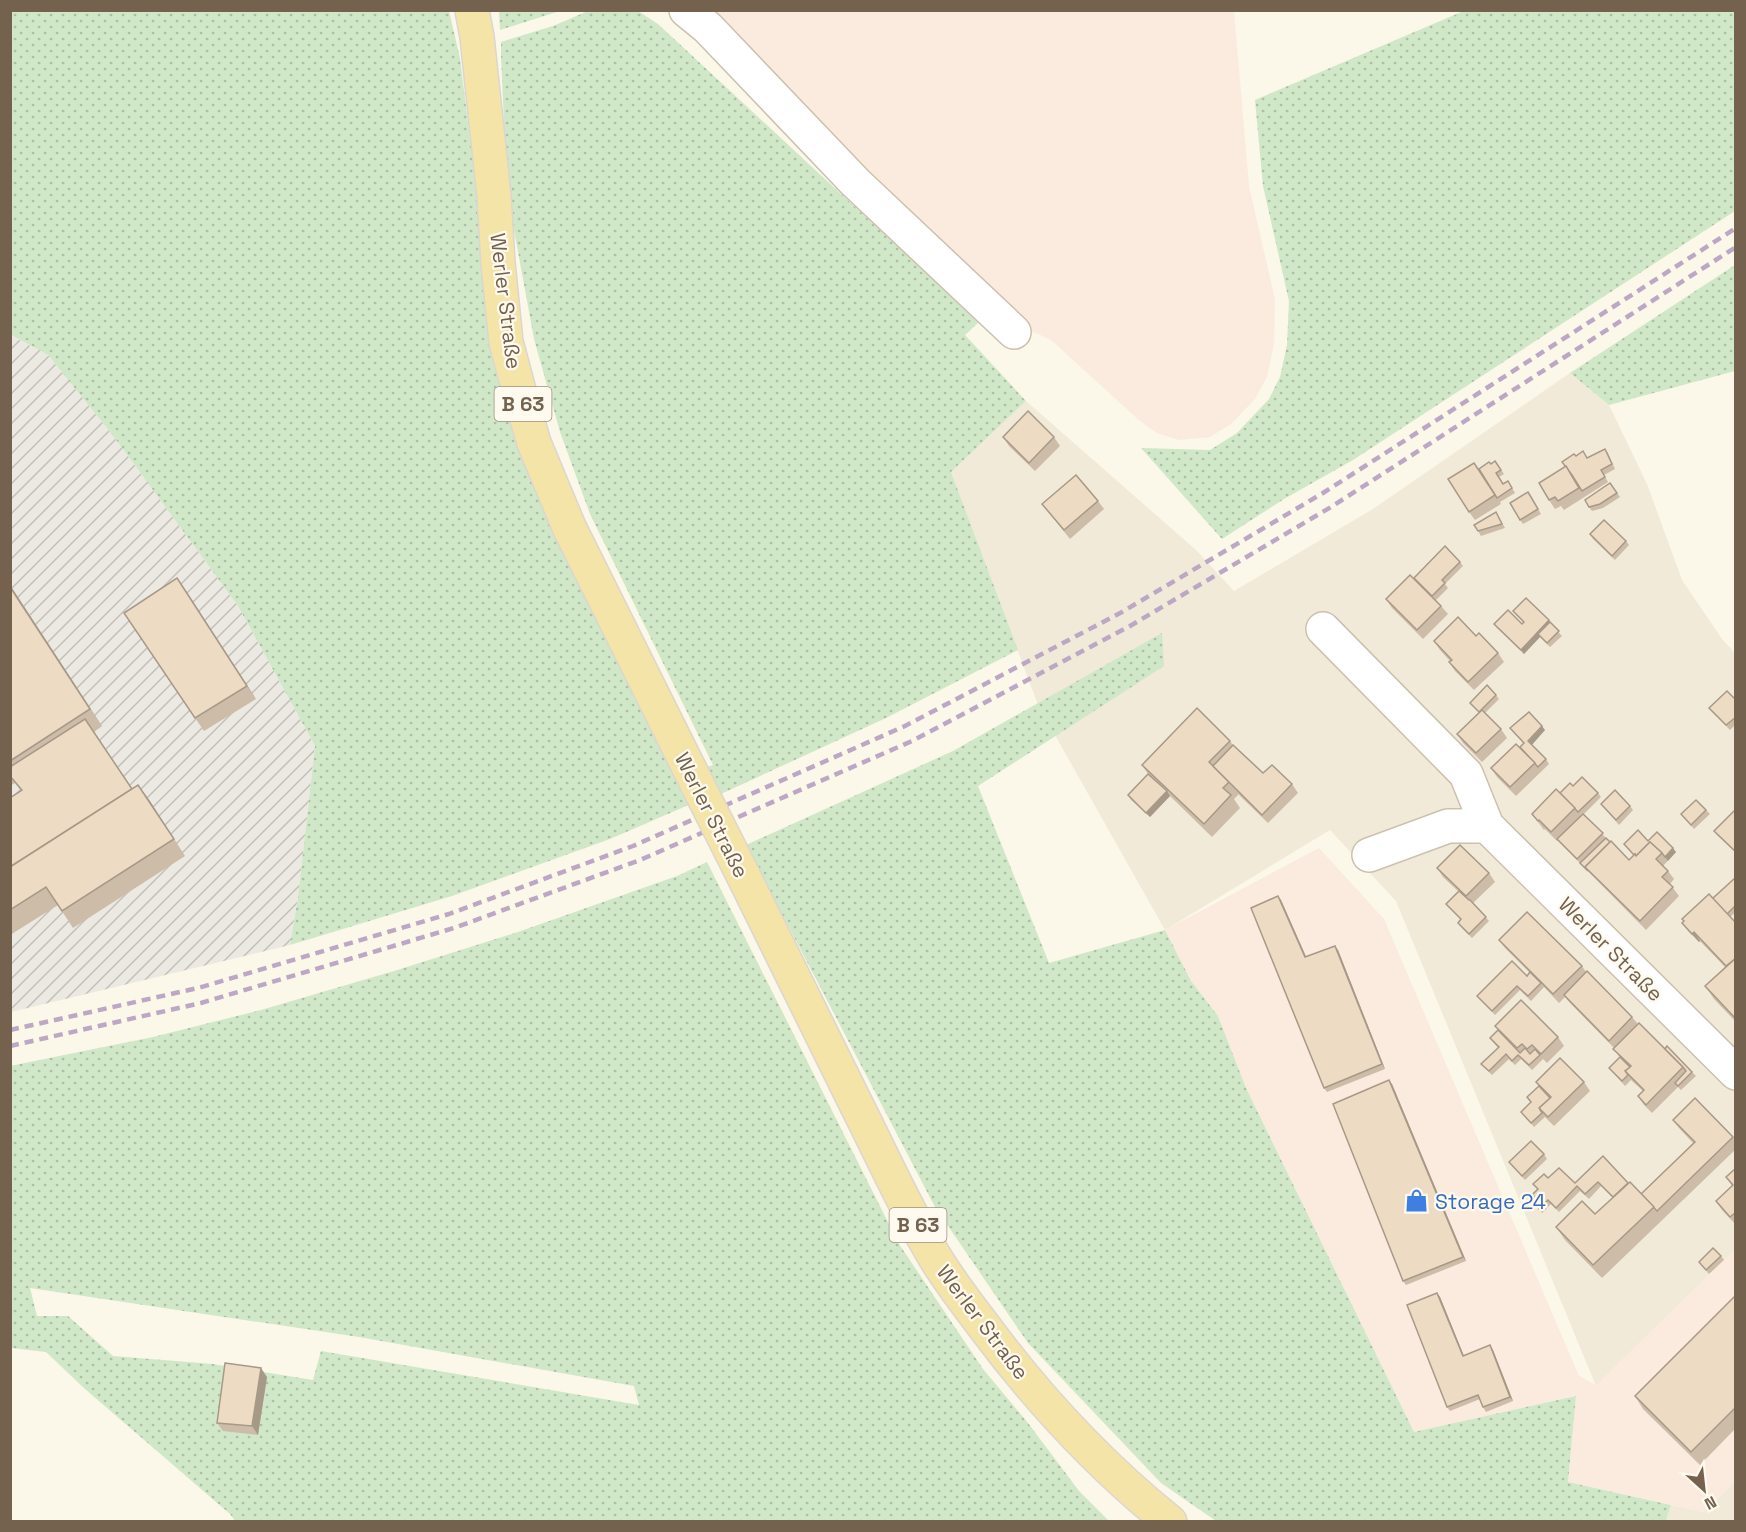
<svg xmlns="http://www.w3.org/2000/svg" width="1746" height="1532" viewBox="0 0 1746 1532" font-family="'Space Grotesk',sans-serif">
  <defs>
    <pattern id="industrial-furrows" width="10" height="10" patternUnits="userSpaceOnUse" patternTransform="scale(1.5)"><rect width="10" height="10" fill="#ece8e2"/><path d="M-1 1l2-2M0 10L10 0M9 11l2-2" fill="none" stroke="#c4bfb9"/></pattern>
    <pattern id="grass-dots" width="8" height="8" patternUnits="userSpaceOnUse" patternTransform="scale(1.5)"><rect width="8" height="8" fill="#d0e8c8"/><path d="M2 2h.1M6 6h.1" fill="none" stroke="#adbfa5" stroke-width="1.8" stroke-linecap="round"/></pattern>
  </defs>
  <rect width="100%" height="100%" fill="#fbf7e9"/>
  <g fill="#f2ead8">
    <path d="M1570,373L1609,405L1647,484L1682,580L1722,639L1735,653L1736,1249L1596,1386L1396,901L1330,830L1165,930L1038,705L951,472L1026,401L1196,550L1234,591L1373,509Z"/>
    <path d="M1735,1481V1521L1666,1522L1671,1505L1704,1512Z"/>
  </g>
  <g fill="#faebde">
    <path d="M717,11H1234L1249,186L1275,300L1274,344L1267,377L1255,399L1231,424L1210,437L1179,440L1157,433L1140,421L1051,340L1034,332H1014Z"/>
    <path d="M1319,848L1384,919L1579,1376L1596,1385L1735,1249V1481L1704,1512L1568,1482L1576,1396L1414,1432L1246,1088L1218,1016L1191,981L1165,930Z"/>
  </g>
  <path fill="url(#industrial-furrows)" d="M10,335L48,355L114,437L238,606L315,746L298,897L290,945L11,1012Z"/>
  <g fill="url(#grass-dots)" fill-rule="evenodd">
    <path d="M1466,10L1735,11V211L1353,460L1284,499L1222,539L1141,448L1210,450L1237,433L1269,399L1280,377L1287,345L1289,301L1263,186L1255,100Z"/>
    <path d="M10,11H449L460,58L477,195L490,341L682,776L713,765L590,514L560,432L534,339L507,192L501,56V42L553,26L588,11H638L658,24L979,322L965,335L1026,401L951,472L1018,650L886,718L721,794L691,804L610,839L452,896L290,945L298,897L315,746L238,606L114,437L48,355L11,335Z"/>
    <path d="M499,11V10L560,11L500,30Z"/>
    <path d="M1735,265V371L1609,405L1570,373Z"/>
    <path d="M1162,633L1164,666L978,786L1049,963L1165,930L1191,981L1218,1016L1246,1088L1414,1432L1576,1396L1568,1482L1671,1505L1666,1521H1216L1161,1483L1028,1343L935,1207L746,845L953,751Z"/>
    <path d="M707,862L899,1244L983,1369L1028,1423L1079,1491L1109,1521H235L230,1514L85,1389L46,1352L11,1348L10,1066L153,1037L261,1010L394,971L518,932L677,876ZM30,1288L359,1337L634,1386L639,1405L321,1351L313,1380L213,1364L113,1356L68,1316H37Z"/>
  </g>
  <g fill="none" stroke-linecap="round" stroke-linejoin="round">
    <defs>
      <g id="minor">
        <path d="M686,10L708,28L855,182L1014,332"/>
        <path d="M1323,629L1466,774L1487,826L1736,1073"/>
        <path d="M1369,855L1448,826H1487"/>
      </g>
      <g id="major">
        <path d="M472,10L477,37L494,196L498,263L506,342L521,398L534,443L569,527L688,766"/>
        <path d="M743,875C781,952 819,1029 857,1106C883,1157 906,1210 936,1259C950,1282 967,1304 983,1325C1037,1398 1099,1465 1170,1522"/>
      </g>
    </defs>
    <use href="#minor" stroke="#ccc1af" stroke-width="36"/>
    <use href="#major" stroke="#dbd6d1" stroke-width="36"/>
    <use href="#minor" stroke="#fff" stroke-width="33"/>
    <use href="#major" stroke="#f4e4a7" stroke-width="33"/>
    <g stroke="#bca7c5" stroke-width="4.5" stroke-dasharray="9 6" stroke-linecap="butt">
      <path d="M10,1030L198,988L449,914L633,846L905,726L1122,612L1323,493L1736,228"/>
      <path d="M10,1046L201,1003L454,928L640,860L912,741L1130,626L1331,507L1736,247"/>
    </g>
    <defs>
      <path id="major-bridge" d="M688,766L743,875"/>
    </defs>
    <use href="#major-bridge" stroke="#dbd6d1" stroke-width="36" stroke-linecap="butt"/>
    <use href="#major-bridge" stroke="#f4e4a7" stroke-width="33"/>
  </g>
  <g fill="#cdbca8">
    <path d="M1003,437H1054L1060,446L1035,471L1009,446Z"/>
    <path d="M1605,449L1608,453L1615,469L1604,475L1608,482L1564,510L1561,506L1555,509L1549,500L1565,467L1576,456L1588,458Z"/>
    <path d="M1495,461L1504,474L1499,477L1503,484L1508,481L1515,493L1500,502L1501,504L1475,520L1469,512L1479,469Z"/>
    <path d="M1610,483L1620,497L1603,508L1592,511L1589,507Z"/>
    <path d="M1531,496L1541,514L1523,524L1520,520Z"/>
    <path d="M1098,501L1104,509L1070,539L1042,504Z"/>
    <path d="M1496,512L1505,528L1481,536L1478,531Z"/>
    <path d="M1590,534L1626,541L1629,545L1615,560L1593,539Z"/>
    <path d="M1460,562L1463,566L1445,584L1448,588L1436,600L1441,606L1448,614L1423,639L1392,608L1386,599L1414,578Z"/>
    <path d="M10,585L102,726L94,732L132,789L138,785L185,856L73,928L58,905L10,935V798L21,791L15,783L10,786Z"/>
    <path d="M186,591L256,699L204,731L124,613Z"/>
    <path d="M1513,611L1551,624L1562,636L1550,647L1540,637L1524,654L1497,628L1494,624H1522L1523,622Z"/>
    <path d="M1476,636L1498,653L1504,662L1474,690L1455,671L1449,662L1450,661L1440,650L1434,641Z"/>
    <path d="M1496,695L1499,699L1485,713L1501,729L1507,738L1482,762L1463,743L1457,734L1479,712L1470,703Z"/>
    <path d="M1736,700V724L1730,730L1709,708Z"/>
    <path d="M1510,728L1545,730L1531,745L1546,759L1549,764L1516,796L1497,777L1491,768L1524,744Z"/>
    <path d="M1230,741L1233,745L1263,773L1292,784L1298,793L1268,823L1238,794V795L1234,799L1240,808L1212,837L1170,796L1150,817L1131,800L1128,795L1148,774L1142,765Z"/>
    <path d="M1573,786L1598,793L1601,797L1584,814L1606,838L1629,860L1634,856L1624,844L1648,841L1676,852L1663,866L1668,871L1674,879L1670,884L1679,896L1646,930L1564,847L1558,840L1557,841L1545,829L1544,830L1532,814L1560,793Z"/>
    <path d="M1601,804L1630,806L1633,810L1619,825Z"/>
    <path d="M1736,809V853L1717,835L1714,831Z"/>
    <path d="M1706,810L1710,814L1694,829L1681,814Z"/>
    <path d="M1437,868L1489,873L1495,882L1473,903L1489,921L1472,938L1461,927L1458,923L1461,920L1446,904L1459,892L1443,877Z"/>
    <path d="M1736,878V912L1730,917L1736,923V1022L1714,999L1705,986L1725,967L1700,941L1699,942L1688,931L1682,923Z"/>
    <path d="M1278,896L1281,900L1306,957L1338,950L1385,1069L1327,1092L1324,1088Z"/>
    <path d="M1499,940L1582,966L1586,972L1632,1017L1638,1024L1692,1072L1696,1076L1681,1090L1678,1087L1652,1113L1644,1105L1638,1096L1643,1091L1631,1080L1625,1086L1609,1068L1620,1058L1614,1048L1570,1003L1565,997L1559,1003L1544,987L1531,1001L1520,990L1495,1015L1477,996L1527,976L1530,973L1505,948Z"/>
    <path d="M1495,1026L1558,1037L1564,1046L1547,1063L1543,1059L1532,1070L1521,1059L1515,1065L1509,1059L1492,1075L1481,1064L1498,1048L1490,1038L1498,1030Z"/>
    <path d="M1536,1082H1584L1590,1091L1554,1126L1545,1117L1534,1127L1521,1112L1531,1102L1527,1097L1539,1086Z"/>
    <path d="M1392,1084L1466,1261L1406,1285L1403,1281Z"/>
    <path d="M1673,1120L1733,1137L1736,1141V1149L1602,1278L1565,1240L1556,1227L1595,1214L1613,1198L1601,1186L1589,1199L1580,1191L1559,1212L1551,1204L1542,1213L1539,1209L1538,1189L1533,1184L1548,1178L1575,1183L1603,1156L1628,1183L1641,1194L1693,1143L1679,1128Z"/>
    <path d="M1544,1154L1547,1159L1525,1180L1509,1162Z"/>
    <path d="M1736,1168V1225L1722,1210L1716,1201L1732,1186L1726,1177Z"/>
    <path d="M1721,1256L1724,1260L1709,1274L1699,1262Z"/>
    <path d="M1437,1293L1440,1297L1464,1356L1490,1345L1493,1350L1513,1401L1486,1412L1483,1407L1480,1399L1450,1411L1447,1407Z"/>
    <path d="M1736,1295V1428L1700,1465L1643,1409L1635,1396Z"/>
    <path d="M267,1377L258,1435L223,1431L217,1423Z"/>
  </g>
  <g fill="#a79988">
    <path d="M177,578L186,591L256,699L247,686Z"/>
    <path d="M10,585L102,726L10,587Z"/>
    <path d="M1549,620L1552,624L1538,634L1540,637L1524,654L1521,650Z"/>
    <path d="M1542,726L1545,730L1531,746L1528,741Z"/>
    <path d="M138,785L150,801L185,856L174,839Z"/>
    <path d="M1167,791L1170,796L1150,817L1146,813Z"/>
    <path d="M1673,848L1676,852L1668,861L1665,857Z"/>
    <path d="M1278,896L1281,900L1308,961L1305,957Z"/>
    <path d="M1694,932L1700,941L1699,942L1692,934Z"/>
    <path d="M1335,946L1338,950L1385,1069L1382,1064Z"/>
    <path d="M1389,1080L1392,1084L1466,1261L1463,1257Z"/>
    <path d="M1437,1293L1440,1297L1466,1361L1463,1356Z"/>
    <path d="M1490,1345L1493,1350L1513,1401L1510,1397Z"/>
    <path d="M261,1368L267,1377L258,1435L252,1426Z"/>
  </g>
  <g fill="#eedbc3" stroke="#a79988" stroke-width="1.5">
    <path d="M1028,411L1054,437L1029,463L1003,437Z"/>
    <path d="M1605,449L1612,464L1601,470L1605,477L1582,491L1572,475L1562,462L1574,454L1576,456L1583,451L1587,458Z"/>
    <path d="M1495,461L1501,470L1496,473L1503,484L1508,481L1512,488L1497,498L1479,469L1489,462L1491,464Z"/>
    <path d="M1474,463L1495,495L1469,512L1448,479Z"/>
    <path d="M1566,466L1579,488L1558,501L1555,497L1549,500L1539,483Z"/>
    <path d="M1076,475L1098,501L1064,530L1042,504Z"/>
    <path d="M1610,483L1617,493L1600,504L1589,507L1585,500Z"/>
    <path d="M1528,492L1538,509L1520,520L1510,503Z"/>
    <path d="M1496,512L1502,524L1478,531L1474,525Z"/>
    <path d="M1604,520L1626,541L1612,556L1590,534Z"/>
    <path d="M1445,546L1460,562L1442,580L1445,583L1432,596L1414,578Z"/>
    <path d="M1410,575L1441,606L1417,630L1386,599Z"/>
    <path d="M177,578L247,686L195,718L124,613Z"/>
    <path d="M10,587L90,709L10,761Z"/>
    <path d="M1526,598L1549,620L1521,650L1494,624L1508,610L1522,624L1524,622L1513,611Z"/>
    <path d="M1458,617L1476,636L1479,633L1498,653L1468,682L1449,662L1452,660L1434,641Z"/>
    <path d="M1550,622L1559,631L1547,643L1538,634Z"/>
    <path d="M1487,685L1496,695L1479,712L1470,703Z"/>
    <path d="M1727,691L1736,700V717L1726,725L1709,708Z"/>
    <path d="M1197,708L1230,741L1209,762L1229,782L1223,788L1231,795L1204,824L1142,765Z"/>
    <path d="M1482,710L1501,729L1476,753L1457,734Z"/>
    <path d="M1529,712L1542,726L1528,741L1546,759L1538,767L1520,747L1524,743L1510,728Z"/>
    <path d="M85,719L132,789L10,867V798L22,790L10,776V767Z"/>
    <path d="M1516,744L1535,763L1510,787L1491,768Z"/>
    <path d="M1233,745L1263,773L1272,765L1292,784L1262,815L1213,766Z"/>
    <path d="M1148,774L1167,791L1146,813L1128,795Z"/>
    <path d="M1582,777L1598,793L1578,812L1560,793L1570,783L1573,786Z"/>
    <path d="M138,785L174,839L62,911L46,887L10,910V867Z"/>
    <path d="M1556,789L1575,808L1551,832L1539,820L1538,821L1532,814Z"/>
    <path d="M1615,790L1630,806L1616,820L1601,804Z"/>
    <path d="M1696,800L1706,810L1691,825L1681,814Z"/>
    <path d="M1736,809V852L1714,831Z"/>
    <path d="M1583,814L1603,833L1577,859L1557,839Z"/>
    <path d="M1638,830L1648,841L1657,832L1673,848L1665,857L1662,853L1650,842L1636,856L1635,854L1634,855L1624,844Z"/>
    <path d="M1606,838L1610,842L1585,867L1588,871L1580,863Z"/>
    <path d="M1611,841L1629,860L1635,854L1636,856L1650,842L1662,853L1656,859L1668,871L1662,877L1673,887L1640,921L1585,867Z"/>
    <path d="M1460,845L1489,873L1466,896L1437,868Z"/>
    <path d="M1735,878H1736V905L1727,914L1712,899Z"/>
    <path d="M1459,891L1469,900H1470L1486,917L1469,934L1458,923L1461,919L1446,904Z"/>
    <path d="M1709,894L1736,923V958L1726,966L1694,932L1692,934L1682,923L1684,921L1682,919Z"/>
    <path d="M1278,896L1305,957L1335,946L1382,1064L1324,1088L1251,908Z"/>
    <path d="M1527,912L1582,966L1553,994L1499,940Z"/>
    <path d="M1736,958V1019L1705,986Z"/>
    <path d="M1512,961L1527,976L1530,972L1541,983L1528,996L1517,986L1492,1011L1477,996Z"/>
    <path d="M1587,971L1632,1017L1609,1041L1564,995Z"/>
    <path d="M1521,1000L1558,1037L1541,1054L1532,1045L1527,1049L1522,1044L1517,1048L1495,1026Z"/>
    <path d="M1639,1023L1683,1067L1646,1105L1638,1096L1644,1090L1625,1071L1631,1066L1613,1049Z"/>
    <path d="M1498,1030L1520,1053L1525,1048L1530,1054L1535,1049L1540,1055L1529,1065L1518,1055L1512,1061L1506,1054L1489,1071L1481,1064L1499,1047L1490,1038Z"/>
    <path d="M1667,1046L1692,1072L1678,1086L1675,1083L1686,1071L1683,1067L1665,1049Z"/>
    <path d="M1620,1057L1630,1067L1625,1071L1628,1075L1622,1081L1609,1068Z"/>
    <path d="M1560,1058L1584,1082L1548,1117L1539,1108L1551,1097L1536,1082Z"/>
    <path d="M1389,1080L1463,1257L1403,1281L1333,1104Z"/>
    <path d="M1539,1086L1550,1098L1539,1108L1542,1113L1531,1123L1521,1112L1531,1102L1527,1097Z"/>
    <path d="M1695,1098L1733,1137L1657,1211L1641,1194L1695,1142L1673,1120Z"/>
    <path d="M1531,1141L1544,1154L1522,1176L1509,1162Z"/>
    <path d="M1603,1156L1628,1183L1613,1197L1598,1182L1585,1194L1577,1186L1556,1208L1548,1200L1539,1209L1533,1194L1538,1189L1533,1184L1544,1174L1548,1178L1559,1168L1575,1183Z"/>
    <path d="M1736,1168V1212L1730,1217L1716,1201L1733,1185L1726,1177Z"/>
    <path d="M1630,1182L1654,1207L1593,1265L1556,1227L1582,1201L1595,1214Z"/>
    <path d="M1713,1248L1721,1256L1706,1270L1699,1262Z"/>
    <path d="M1437,1293L1463,1356L1490,1345L1510,1397L1483,1407L1478,1395L1447,1407L1407,1305Z"/>
    <path d="M1736,1295V1407L1691,1452L1635,1396Z"/>
    <path d="M225,1363L261,1368L252,1426L217,1423Z"/>
  </g>
  <defs>
    <symbol id="shop-bare" viewBox="-9 -9 18 18"><path d="M-5-2.5h2.3a2.7 3.5 0 0 1 5.4 0H5L5.5 6h-11ZM-1.5-2.5h3a1.5 2.3 0 0 0-3 0Z" fill="#3f7fe0" stroke="#fefaef" stroke-width="2.5" paint-order="stroke"/></symbol>
  </defs>
  <g fill-rule="evenodd">
    <use href="#shop-bare" x="1400" y="1184" width="33" height="33"/>
  </g>
  <g text-anchor="middle" dominant-baseline="central" stroke-width="4.5" stroke-linejoin="round" paint-order="stroke">
    <g fill="#fefaef" stroke="#9d907e" stroke-width="1.5">
      <rect x="494.5" y="387" width="57" height="34" rx="4.5"/>
      <rect x="889.5" y="1208" width="57" height="34" rx="4.5"/>
    </g>
    <g font-size="20" font-weight="bold" fill="#74624e">
      <text x="523" y="404">B 63</text>
      <text x="918" y="1225">B 63</text>
    </g>
    <g font-size="21" fill="#74624e" stroke="#fefaef">
      <text transform="translate(506 301) rotate(83)">Werler Straße</text>
      <text transform="translate(712 815) rotate(63)">Werler Straße</text>
      <text transform="translate(1611 949) rotate(45)">Werler Straße</text>
      <text transform="translate(983 1322) rotate(53)">Werler Straße</text>
    </g>
    <g font-size="21" fill="#366cbe" stroke="#fefaef" text-anchor="start">
      <text x="1435" y="1201">Storage 24</text>
    </g>
  </g>
  <rect width="1746" height="1532" fill="none" stroke="#74624e" stroke-width="24"/>
  <g transform="translate(1704 1490) rotate(153)" stroke="#fefaef" stroke-width="4.5" paint-order="stroke">
  <path d="M0-4.5L10 22L0 15L-10 22Z" fill="#74624e"/>
  <text y="-9" font-size="16" font-weight="bold" text-anchor="middle" fill="#74624e">N</text>
  </g>
</svg>
